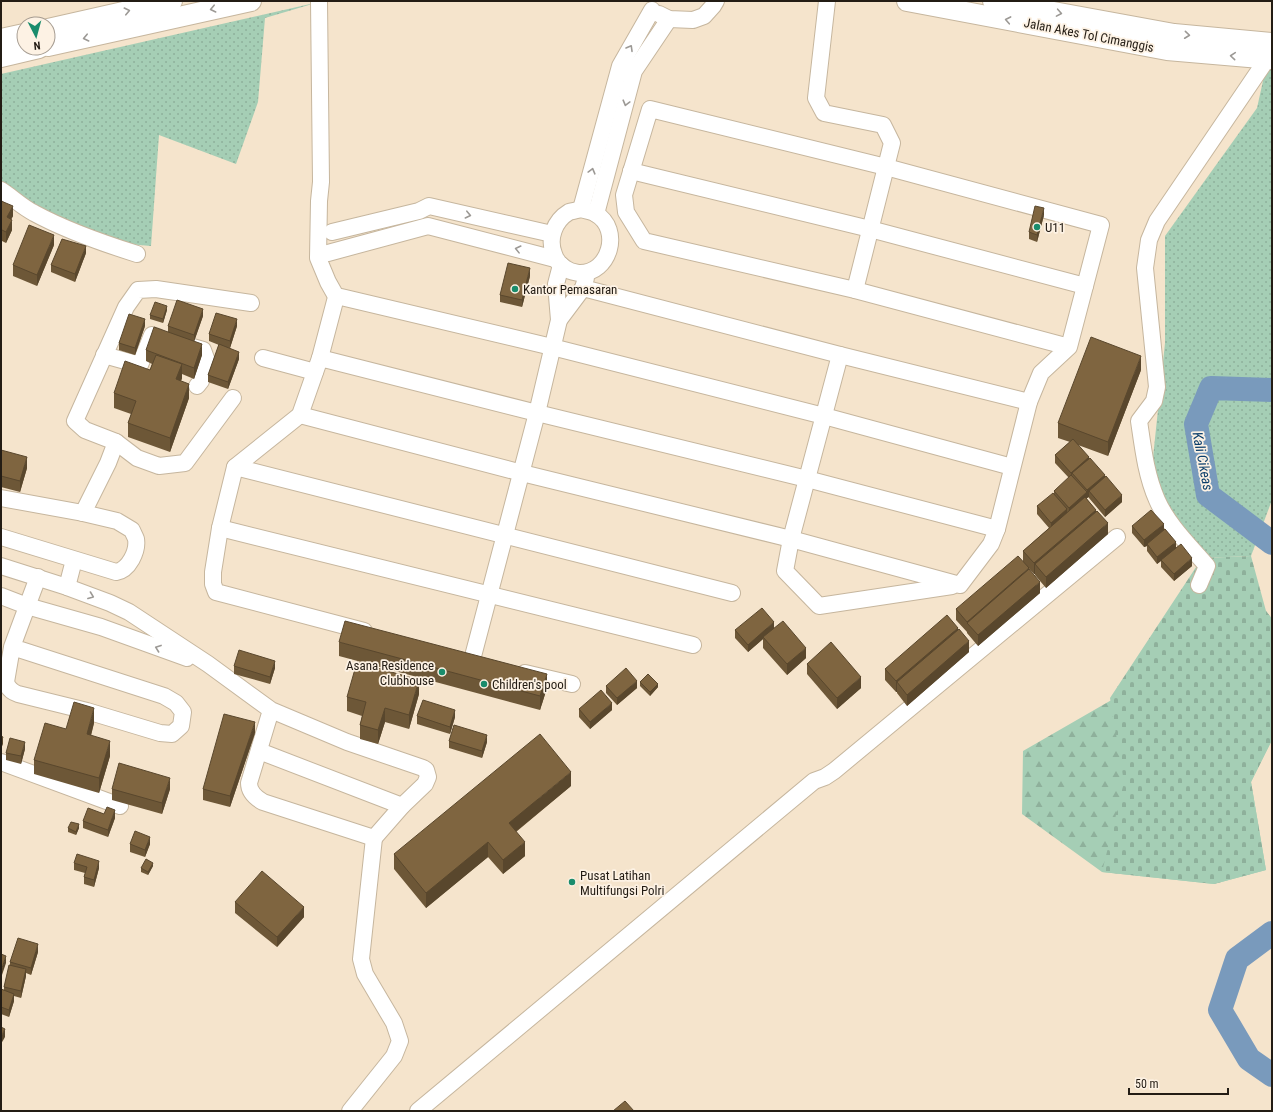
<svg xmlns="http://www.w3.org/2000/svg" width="1273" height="1112" viewBox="0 0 1273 1112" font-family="'Roboto Condensed',sans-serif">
  <defs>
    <pattern id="grass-dots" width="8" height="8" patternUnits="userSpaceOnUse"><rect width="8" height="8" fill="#a5ceb5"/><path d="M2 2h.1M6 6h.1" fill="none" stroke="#8eb09b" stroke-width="1.8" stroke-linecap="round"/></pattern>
    <pattern id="forest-firs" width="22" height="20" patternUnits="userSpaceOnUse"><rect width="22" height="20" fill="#a5ceb5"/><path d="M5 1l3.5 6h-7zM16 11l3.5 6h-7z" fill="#8eb09b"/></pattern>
    <pattern id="cemetery-stones" width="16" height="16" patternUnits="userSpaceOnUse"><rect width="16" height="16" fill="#a5ceb5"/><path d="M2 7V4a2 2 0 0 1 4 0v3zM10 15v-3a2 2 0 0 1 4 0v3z" fill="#8eb09b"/></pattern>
  </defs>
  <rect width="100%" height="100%" fill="#f5e4cc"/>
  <g fill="url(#grass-dots)">
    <path d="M319,2L265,18L258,102L236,164L159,135L151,246L128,244L42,213L1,186V74Z"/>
    <path d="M1272,40V500L1251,556L1202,558L1150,486L1165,343V236L1257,108Z"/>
  </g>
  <path fill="url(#forest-firs)" d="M1266,611L1272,619V740L1251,782L1266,870L1214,884L1102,872L1022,814L1023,751Z"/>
  <path fill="url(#cemetery-stones)" d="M1251,556L1266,611L1272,619V740L1251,782L1266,870L1214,884L1102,872L1124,782L1110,698L1202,558Z"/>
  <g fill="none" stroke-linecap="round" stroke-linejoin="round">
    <g stroke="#799abc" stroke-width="24">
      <path d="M1272,390L1211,388L1196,424L1208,495L1272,543"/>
      <path d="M1272,933L1237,959L1220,1010L1249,1059L1272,1075"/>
    </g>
    <defs>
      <g id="minor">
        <path d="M319,1L321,182L319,201L318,258L328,282L337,298"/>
        <path d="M827,1L816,98L824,113L883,125L892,143L855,290"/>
        <path d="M659,14L669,19L693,20L704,16L713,6L716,1"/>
        <path d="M631,171L870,229L1085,286"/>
        <path d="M1,190C12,197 22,207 34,213C67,231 102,243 137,254"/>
        <path d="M581,209L620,66L652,10"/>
        <path d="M581,209C586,211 592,211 596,214C622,229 610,274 579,273C573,272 570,272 565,268C560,265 556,261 554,254C548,239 554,221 569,212C573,211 578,210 581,209Z"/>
        <path d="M596,214L634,71L669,19"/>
        <path d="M332,232L419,211L429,206L552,234"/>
        <path d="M328,253L428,226L555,259"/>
        <path d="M583,288L840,355L1029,402"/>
        <path d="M559,320L583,288L586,278"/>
        <path d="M182,344L203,350L207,361L201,381L197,386"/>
        <path d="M104,355L140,365L152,335L158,337"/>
        <path d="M840,355L791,539L785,571L819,606L952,586"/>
        <path d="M263,358L315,372"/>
        <path d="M320,358L335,301L337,298L341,297L552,347L824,416L1012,467"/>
        <path d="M300,415L522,473L791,539L960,585L991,544L997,529L1029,402L1041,373L1069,347L1101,225L886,167L650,109L624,195L626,212L644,241L855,290L1069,347"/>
        <path d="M116,442L137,458L159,466L185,463L233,398"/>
        <path d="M235,467L732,593"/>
        <path d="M1,498L83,513L117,521L132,530C133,533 135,536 136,539C138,551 129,570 116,572L1,537"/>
        <path d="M83,513L108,463L116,442L85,430L75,421L126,307L138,290L156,289L251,303"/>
        <path d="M220,528L693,645"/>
        <path d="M1,566L67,587L110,603L129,612L208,664L271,710L347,742L423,768L426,770L428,777L425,784L402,806L374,838L263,802C256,798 249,792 249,783L271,710"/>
        <path d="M1199,585L1207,566C1190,546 1168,525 1157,500C1146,475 1143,448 1139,421L1154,401L1157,387L1145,268L1149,240L1157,221L1267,59"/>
        <path d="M67,587L74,560"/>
        <path d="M1,596L27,606L101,627L187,658"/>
        <path d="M364,631L216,592L213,584V572L220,528L235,467L300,415L320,358L537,413L807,479L997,529"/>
        <path d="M12,647L164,696L176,703L183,712L181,726L172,734L160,733L87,711L18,694C12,692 8,689 6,682L12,647L38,577"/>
        <path d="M472,660L537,413L559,320L556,284L561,265"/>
        <path d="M525,673L572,684"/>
        <path d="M259,751L402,806"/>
        <path d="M1,762L120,806"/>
        <path d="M350,1111L394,1056L400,1041L394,1023L365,974L361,959L374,838"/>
        <path d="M418,1111L814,781L825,777L834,771L1117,537"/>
      </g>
      <g id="major">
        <path d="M907,1L1167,50L1272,59"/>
        <path d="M993,1L1174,34L1272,43"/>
        <path d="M48,29L172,1"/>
        <path d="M1,39L24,34"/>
        <path d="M48,46L251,1"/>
        <path d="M1,57L39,48"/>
      </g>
    </defs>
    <use href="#minor" stroke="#c6b69e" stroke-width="18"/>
    <use href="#major" stroke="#c6b69e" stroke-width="22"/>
    <use href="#minor" stroke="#fff" stroke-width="16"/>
    <use href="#major" stroke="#fff" stroke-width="20"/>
  </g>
  <g fill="#6d5737">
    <path d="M1,201L13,216L11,219L12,230L6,243L2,241Z"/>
    <path d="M1044,215L1037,242L1029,239V232Z"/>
    <path d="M54,245L37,286L13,276V265Z"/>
    <path d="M86,253L75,282L51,272V265Z"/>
    <path d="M530,276L522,307L500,302V295Z"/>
    <path d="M167,310L163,323L150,319V315Z"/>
    <path d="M203,316L194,341L202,355L194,379L182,374V378L181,381L189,398L170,452L128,437V423L131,414L114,408V393L150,370L152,364L146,361V350L168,332V326Z"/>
    <path d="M145,326L135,355L119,350V343Z"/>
    <path d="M237,326L230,348L239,359L228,389L208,382V375L219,345L209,341V334Z"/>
    <path d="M1141,370L1108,456L1078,445L1089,459L1105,477L1122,502L1105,517L1089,498V497L1087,498V497V499L1096,511L1108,534L1046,588L1035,575V574H1034L1023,562V551L1049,528L1037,514V506L1054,494V491L1069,478L1055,463V455L1070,442L1058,438V423Z"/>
    <path d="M1,450L27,468L20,492L1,487Z"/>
    <path d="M1132,526L1164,530L1176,548L1192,566L1174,581L1161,567V561L1157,564L1147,551V546L1144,547L1132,533Z"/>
    <path d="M1029,570L1040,593L978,646L967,633V632L956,620V609Z"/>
    <path d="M774,628L806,658L787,675L763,648V639L748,652L735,638V630Z"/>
    <path d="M958,629L969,652L907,706L897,693V692H896L885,680V669Z"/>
    <path d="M339,642L547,688L540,710L339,656Z"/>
    <path d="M807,664L861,688L837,709L807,674Z"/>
    <path d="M234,666L275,668L270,684L234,674Z"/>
    <path d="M640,682L658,687L650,696L640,686Z"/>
    <path d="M606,686L637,688L617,705L606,693Z"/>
    <path d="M419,694L409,729L385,722L378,744L360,739V725L362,716L347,711V697Z"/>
    <path d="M579,709L612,710L590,729L579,717Z"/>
    <path d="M417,716L455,717L450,734L417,724Z"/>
    <path d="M94,723L91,736L110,756L99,793L34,774V760L66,729Z"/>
    <path d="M255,733L230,807L203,800V789Z"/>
    <path d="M449,741L487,742L482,758L449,748Z"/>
    <path d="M25,749L21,764L6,760V753Z"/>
    <path d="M571,786L516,832L525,856L503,874L488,857L426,908L394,869V854Z"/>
    <path d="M112,789H170L162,814L112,800Z"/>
    <path d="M115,818L108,837L83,828V821Z"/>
    <path d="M68,828H79L76,835L68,832Z"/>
    <path d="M130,844H150L145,857L130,852Z"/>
    <path d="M74,863L99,868L94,887L84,884V877L85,873L74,870Z"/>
    <path d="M153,866L148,875L141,872V868Z"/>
    <path d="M235,902L304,917L277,947L235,913Z"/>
    <path d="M38,952L31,975L26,973V976L21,998L14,996V1001L9,1017L1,1014V989L4,990V987L10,966V962Z"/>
  </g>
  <g fill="#59472d">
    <path d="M13,206V216L7,228V217Z"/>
    <path d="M1044,208V215L1037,242V235Z"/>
    <path d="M12,220V230L6,243V232Z"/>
    <path d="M2,230V241L1,242V231Z"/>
    <path d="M54,235V245L37,286V275Z"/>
    <path d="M86,246V253L75,282V274Z"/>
    <path d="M530,268V276L522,307V300Z"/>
    <path d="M167,306V310L163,323V319Z"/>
    <path d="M203,309V316L194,342V335Z"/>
    <path d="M145,319V326L135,355V348Z"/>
    <path d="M237,319V326L230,348V341Z"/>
    <path d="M202,344V355L194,379V368Z"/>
    <path d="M239,352V359L228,389V382Z"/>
    <path d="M1141,356V370L1108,456V442Z"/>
    <path d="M182,364V378L176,394V379Z"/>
    <path d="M189,384V398L170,452V438Z"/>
    <path d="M27,457V468L20,492V481Z"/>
    <path d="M1089,457V464L1072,473V479L1071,480V473Z"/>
    <path d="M1105,475V483L1089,491V497L1087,498V490Z"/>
    <path d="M1087,492V499L1069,515V508Z"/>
    <path d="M1122,495V502L1105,517V510Z"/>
    <path d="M1067,509V516L1051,530V523Z"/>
    <path d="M1096,510V521L1035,564V574H1034V563Z"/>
    <path d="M1108,523V534L1046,588V577Z"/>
    <path d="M1164,524V532L1147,544V546L1144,547V540Z"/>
    <path d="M1176,542V549L1157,564V557Z"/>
    <path d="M1192,558V566L1174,581V574Z"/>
    <path d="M1029,568V579L967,623V632V622Z"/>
    <path d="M1040,582V593L978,646V635Z"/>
    <path d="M774,622V629L763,637V639L748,652V645Z"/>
    <path d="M958,628V639L897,682V692H896V681Z"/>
    <path d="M969,641V652L907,706V695Z"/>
    <path d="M806,648V658L787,675V664Z"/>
    <path d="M275,661V668L270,684V677Z"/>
    <path d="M547,674V688L540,710V696Z"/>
    <path d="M861,677V688L837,709V698Z"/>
    <path d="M419,680V694L409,729V715Z"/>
    <path d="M637,681V688L617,705V698Z"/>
    <path d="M658,684V687L650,696V692Z"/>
    <path d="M612,703V710L590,729V722Z"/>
    <path d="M94,708V723L87,749V734Z"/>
    <path d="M385,708V722L378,744V730Z"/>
    <path d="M455,710V717L450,734V727Z"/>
    <path d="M255,722V733L230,807V796Z"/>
    <path d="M487,735V742L482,758V751Z"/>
    <path d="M3,737V744L1,749V742Z"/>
    <path d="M110,741V756L99,793V778Z"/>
    <path d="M25,742V749L21,764V756Z"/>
    <path d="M571,772V786L509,837V823Z"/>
    <path d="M170,778V789L162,814V803Z"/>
    <path d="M115,810V818L108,837V830Z"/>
    <path d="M79,824V828L76,835V832Z"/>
    <path d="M150,837V844L145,857V850Z"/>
    <path d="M488,842V857L426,908V893Z"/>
    <path d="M525,842V856L503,874V860Z"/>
    <path d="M99,861V868L94,887V880Z"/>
    <path d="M153,863V866L148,875V872Z"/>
    <path d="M304,907V917L277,947V937Z"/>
    <path d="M38,944V952L31,975V968Z"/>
    <path d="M6,956V963L1,978V971Z"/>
    <path d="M26,969V976L21,998V991Z"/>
    <path d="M14,994V1001L9,1017V1010Z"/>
    <path d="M5,1029V1037L1,1044V1037Z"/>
  </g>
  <g fill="#7f6540" stroke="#59472d">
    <path d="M1,201L13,206L7,217L12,220L6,232L2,230L1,231Z"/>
    <path d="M1035,206L1044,208L1037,235L1029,232Z"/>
    <path d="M29,225L54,235L37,275L13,265Z"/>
    <path d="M62,239L86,246L75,274L51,265Z"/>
    <path d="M508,263L530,268L522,300L500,295Z"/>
    <path d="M177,300L203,309L194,335L168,326Z"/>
    <path d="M155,302L167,306L163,319L150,315Z"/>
    <path d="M216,313L237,319L230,341L209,334Z"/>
    <path d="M129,314L145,319L135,348L119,343Z"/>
    <path d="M154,327L202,344L194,368L146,350Z"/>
    <path d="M1091,337L1141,356L1108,442L1058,423Z"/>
    <path d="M219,344L239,352L228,382L208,375Z"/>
    <path d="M156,355L182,364L176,379L189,384L170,438L128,423L136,401L114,393L125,361L150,370Z"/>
    <path d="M1073,439L1089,457L1071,473L1055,455Z"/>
    <path d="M1,450L27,457L20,481L1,476Z"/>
    <path d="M1090,458L1105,475L1087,490L1072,473Z"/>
    <path d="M1071,475L1087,492L1069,508L1054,491Z"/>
    <path d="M1106,476L1122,495L1105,510L1089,491Z"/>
    <path d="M1053,493L1067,509L1051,523L1037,506Z"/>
    <path d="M1085,497L1096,510L1034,563L1023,551Z"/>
    <path d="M1151,510L1164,524L1144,540L1132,526Z"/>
    <path d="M1097,511L1108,523L1046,577L1035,564Z"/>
    <path d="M1165,529L1176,542L1157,557L1147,544Z"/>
    <path d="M1181,544L1192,558L1174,574L1161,560Z"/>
    <path d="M1018,556L1029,568L967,622L956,609Z"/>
    <path d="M1029,569L1040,582L978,635L967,623Z"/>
    <path d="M762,608L774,622L748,645L735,630Z"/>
    <path d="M947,615L958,628L896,681L885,669Z"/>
    <path d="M345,621L547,674L540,696L339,642Z"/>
    <path d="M783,621L806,648L787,664L763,637Z"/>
    <path d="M959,629L969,641L907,695L897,682Z"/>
    <path d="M831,642L861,677L837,698L807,664Z"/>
    <path d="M239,650L275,661L270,677L234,666Z"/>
    <path d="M357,662L419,680L409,715L385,708L378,730L360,725L366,702L347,697Z"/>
    <path d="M626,668L637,681L617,698L606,686Z"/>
    <path d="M648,674L658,684L650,692L640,682Z"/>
    <path d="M601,690L612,703L590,722L579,709Z"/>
    <path d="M423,700L455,710L450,727L417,716Z"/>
    <path d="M74,702L94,708L87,734L110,741L99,778L34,760L45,723L66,729Z"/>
    <path d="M224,714L255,722L230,796L203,789Z"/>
    <path d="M454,725L487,735L482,751L449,741Z"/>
    <path d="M540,734L571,772L509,823L525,842L503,860L488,842L426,893L394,854Z"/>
    <path d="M1,736L3,737L1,742Z"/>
    <path d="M10,738L25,742L21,756L6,753Z"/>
    <path d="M119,763L170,778L162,803L112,789Z"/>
    <path d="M107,807L115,810L108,830L83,821L88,808L104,814Z"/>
    <path d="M71,822L79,824L76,832L68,828Z"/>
    <path d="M135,831L150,837L145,850L130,844Z"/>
    <path d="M77,854L99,861L94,880L84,877L87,867L74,863Z"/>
    <path d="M146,859L153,863L148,872L141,868Z"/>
    <path d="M262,871L304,907L277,937L235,902Z"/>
    <path d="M18,938L38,944L31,968L10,962Z"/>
    <path d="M1,954L6,956L1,971Z"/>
    <path d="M9,965L26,969L21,991L4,987Z"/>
    <path d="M1,989L14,994L9,1010L1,1007Z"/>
    <path d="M1,1027L5,1029L1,1037Z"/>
    <path d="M625,1101L634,1111H613Z"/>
  </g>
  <defs><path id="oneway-chevron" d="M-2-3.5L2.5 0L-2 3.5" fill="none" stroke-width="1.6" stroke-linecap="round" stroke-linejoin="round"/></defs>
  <g stroke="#9c9995">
    <use href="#oneway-chevron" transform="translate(213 9) rotate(167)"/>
    <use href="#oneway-chevron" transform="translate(127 11) rotate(-13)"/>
    <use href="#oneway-chevron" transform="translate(1059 13) rotate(10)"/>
    <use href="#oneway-chevron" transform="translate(1008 20) rotate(-169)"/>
    <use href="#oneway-chevron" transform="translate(1187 35) rotate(6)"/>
    <use href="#oneway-chevron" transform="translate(86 38) rotate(167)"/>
    <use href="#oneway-chevron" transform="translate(630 48) rotate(-60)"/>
    <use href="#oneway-chevron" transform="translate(1233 56) rotate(-175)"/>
    <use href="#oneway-chevron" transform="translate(626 103) rotate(105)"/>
    <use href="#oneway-chevron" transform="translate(592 171) rotate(-75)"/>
    <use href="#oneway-chevron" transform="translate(468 215) rotate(13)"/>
    <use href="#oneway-chevron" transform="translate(518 249) rotate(-166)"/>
    <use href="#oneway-chevron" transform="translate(91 596) rotate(21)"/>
    <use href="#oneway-chevron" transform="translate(158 648) rotate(-160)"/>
  </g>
  <g fill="#1a8c6c" stroke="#fdf2e4" stroke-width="1.5">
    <circle cx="1037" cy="227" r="4"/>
    <circle cx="515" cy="289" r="4"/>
    <circle cx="442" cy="672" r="4"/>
    <circle cx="484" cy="684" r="4"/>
    <circle cx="572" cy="882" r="4"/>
  </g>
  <g text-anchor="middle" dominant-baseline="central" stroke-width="3.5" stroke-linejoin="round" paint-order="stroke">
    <g font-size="13" fill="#231c14" stroke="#fdf2e4">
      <text transform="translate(1089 35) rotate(11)">Jalan Akes Tol Cimanggis</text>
    </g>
    <g font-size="13" fill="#231c14" stroke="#fdf2e4" text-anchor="start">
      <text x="1045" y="227">U11</text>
      <text x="523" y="289">Kantor Pemasaran</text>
      <text x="434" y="665" text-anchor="end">Asana Residence<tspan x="434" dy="15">Clubhouse</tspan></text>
      <text x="492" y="684">Children's pool</text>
      <text x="580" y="875">Pusat Latihan<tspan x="580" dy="15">Multifungsi Polri</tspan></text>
    </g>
    <g font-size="14" font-style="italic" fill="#0b3e6b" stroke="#fdf2e4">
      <text transform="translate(1203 461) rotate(79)">Kali Cikeas</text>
    </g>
  </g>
  <rect width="1273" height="1112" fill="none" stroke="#231c14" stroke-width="4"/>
  <g transform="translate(36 36) rotate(174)"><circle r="19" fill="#fdf2e4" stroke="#a69c91"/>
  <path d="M0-3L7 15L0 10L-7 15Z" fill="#1a8c6c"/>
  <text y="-6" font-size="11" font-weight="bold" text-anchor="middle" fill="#231c14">N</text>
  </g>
  <path d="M1129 1088v6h99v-6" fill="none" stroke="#231c14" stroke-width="2"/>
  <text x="1135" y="1088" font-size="12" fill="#231c14" stroke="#fdf2e4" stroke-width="3" paint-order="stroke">50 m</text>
</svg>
